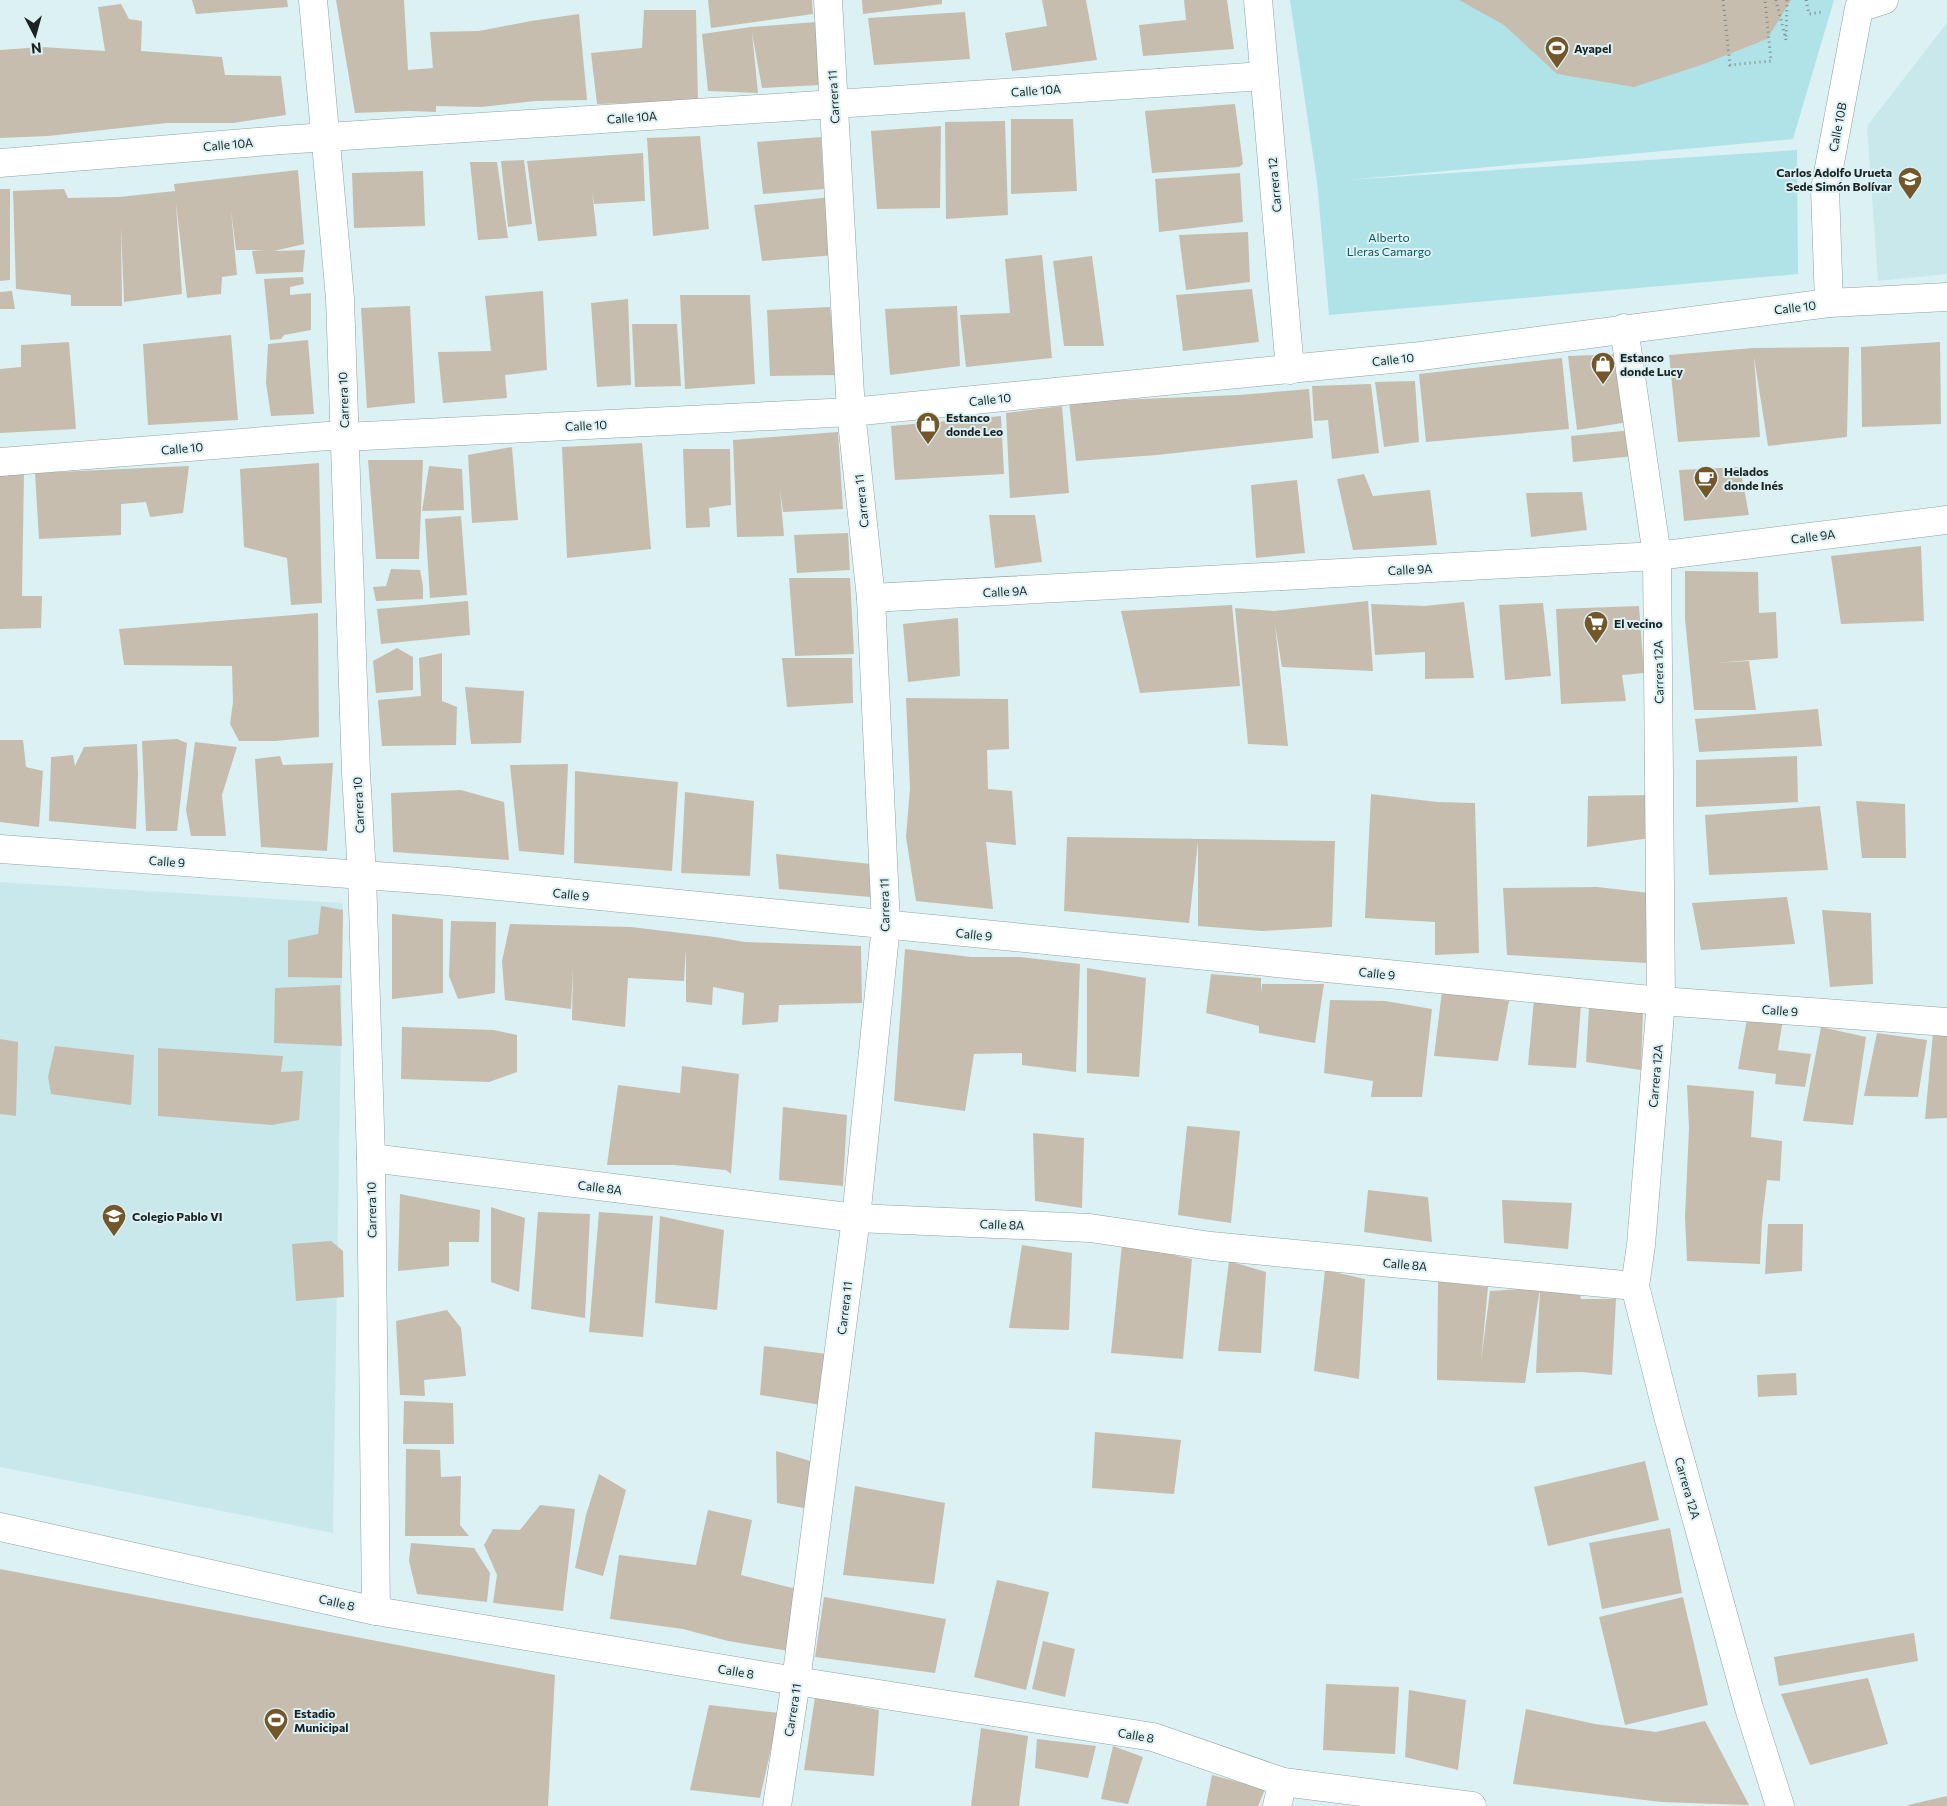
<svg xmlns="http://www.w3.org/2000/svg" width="1947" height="1806" viewBox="0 0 1947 1806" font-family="Commissioner,sans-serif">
  <rect width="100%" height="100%" fill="#dcf1f3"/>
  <g fill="#c9e8eb">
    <path d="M1947,23V274L1878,281L1867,126Z"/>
    <path d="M0,882L343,903L333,1533L0,1467Z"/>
  </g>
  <path fill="#afe3e8" d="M1290,0H1834L1793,139L1348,180L1797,150L1798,274L1329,315L1317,182Z"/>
  <g fill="#c7bdaf">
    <path d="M192,0H287L288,7L196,14Z"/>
    <path d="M336,0H404L408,70L433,68L430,32L479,31L531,21L579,14L587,100L535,101L482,107L436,106V112L410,111L355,113Z"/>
    <path d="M708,0H812L813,14L711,28Z"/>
    <path d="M862,0H942V4L863,14Z"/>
    <path d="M1042,0H1086L1097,60L1012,71L1005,33L1047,26Z"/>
    <path d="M1184,0H1227L1234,49L1143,56L1139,25L1186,20Z"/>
    <path d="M1459,0H1791L1767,39L1701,65L1634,87L1557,74L1504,25Z"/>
    <path d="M121,4L129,19L142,21L141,51L222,57L225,75L281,76L286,115L233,123H167L48,136L0,138V50L42,47L105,51L98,7Z"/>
    <path d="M644,10H696L698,101L597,104L591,53L642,48Z"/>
    <path d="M965,12L970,59L874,65L868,18Z"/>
    <path d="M816,22L820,85L762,88L752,33L758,93L708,91L702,34L751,27Z"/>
    <path d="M1235,104L1243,164L1239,167L1152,173L1145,111Z"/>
    <path d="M1011,119H1073L1077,191L1011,194Z"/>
    <path d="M1005,121L1008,215L946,219L945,122Z"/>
    <path d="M941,126L940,208L877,209L871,131Z"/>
    <path d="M700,136L709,229L653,236L647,138Z"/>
    <path d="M821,137L824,189L763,194L757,142Z"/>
    <path d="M643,153L645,201L594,204L592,191L597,236L538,241L527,161Z"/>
    <path d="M524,160L532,224L508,227L501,161Z"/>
    <path d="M470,162H497L508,238L478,240Z"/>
    <path d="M298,170L304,244L274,251L305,250L303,272L256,274L252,251L264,250H236L231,210L237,275L222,277L221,294L187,298L176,203L182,294L124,302L121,227L122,306H71V295L16,289L13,191L64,189L68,198L119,197L175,191L174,184Z"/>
    <path d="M423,171L425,226L354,228L352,173Z"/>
    <path d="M1240,173L1243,222L1159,232L1155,179Z"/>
    <path d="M0,189H10V280L0,281Z"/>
    <path d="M831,197L836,255L762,261L754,205Z"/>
    <path d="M1248,232L1250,282L1186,290L1179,235Z"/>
    <path d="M1042,255L1052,358L966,367L960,315L1010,313L1005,259Z"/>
    <path d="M1092,256L1104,346H1064L1053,261Z"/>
    <path d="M303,277L304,284L290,287V295L311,293V330L284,335L281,339L270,340L264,279Z"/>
    <path d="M1252,289L1259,342L1183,351L1176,295Z"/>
    <path d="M12,291L15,309H0V292Z"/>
    <path d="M543,291L547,370L505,375L507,398L443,403L438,352L491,351L485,296Z"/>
    <path d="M680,295H750L755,384L685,389Z"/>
    <path d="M628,299L631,385L597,387L591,303Z"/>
    <path d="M410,306L415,403L367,408L361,308Z"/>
    <path d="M957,306L960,366L890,375L885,309Z"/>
    <path d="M830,307L837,375L770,376L767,310Z"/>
    <path d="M632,324H677L681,386L635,387Z"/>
    <path d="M231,335L238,420L148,425L143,344Z"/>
    <path d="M308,340L314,414L271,416L266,383L268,344Z"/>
    <path d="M69,342L76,429L0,433V369L21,367V345Z"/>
    <path d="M1940,342L1941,424L1862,427L1861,347Z"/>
    <path d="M1849,347L1847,437L1768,446L1754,357L1760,437L1678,442L1669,355L1753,348Z"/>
    <path d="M1622,354L1629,422L1577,430L1568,356Z"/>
    <path d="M1562,358L1569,429L1426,442L1419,374Z"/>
    <path d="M1415,381L1419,442L1384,447L1375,382Z"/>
    <path d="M1371,384L1379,453L1332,459L1328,420L1314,421L1312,386Z"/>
    <path d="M1309,389L1313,438L1157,455L1076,461L1069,402L1238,395Z"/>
    <path d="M1062,406L1069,493L1010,498L1006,413Z"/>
    <path d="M1001,416L1004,474L895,480L891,426Z"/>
    <path d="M1633,430L1635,456L1573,462L1571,436Z"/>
    <path d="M838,432L843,509L783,512L780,490L784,536L737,537L733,440Z"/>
    <path d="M642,443L651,549L567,558L562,447Z"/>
    <path d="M512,447L518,520L472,523L468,455Z"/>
    <path d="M683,449H730L731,505L709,508L710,527L686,528Z"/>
    <path d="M368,460H423L419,559H376Z"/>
    <path d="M319,463L322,603L291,605L287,558L244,547L240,469Z"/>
    <path d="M189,466L183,513L150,517L146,502L121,504V535L39,539L35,473Z"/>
    <path d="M429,466L462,469L464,510L422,511Z"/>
    <path d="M1740,467L1749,515L1684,521L1679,470Z"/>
    <path d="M24,473L22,596H42L41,628L0,629V476Z"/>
    <path d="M1364,474L1373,496L1430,490L1437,545L1353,550L1337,479Z"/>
    <path d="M1297,480L1305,553L1256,558L1251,485Z"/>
    <path d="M1582,492L1587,530L1531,537L1526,493Z"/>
    <path d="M989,515H1035L1042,562L995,568Z"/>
    <path d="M461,516L467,595L430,598L425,519Z"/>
    <path d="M848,533L850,570L797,573L794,535Z"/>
    <path d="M1921,546L1924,621L1841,624L1831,556Z"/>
    <path d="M391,569L420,570L423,586V599L376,601L373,587L386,586Z"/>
    <path d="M1685,571L1758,572L1759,613L1776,612L1778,658L1715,663L1749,661L1756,710H1694L1685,619Z"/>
    <path d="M789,578H850L854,654L795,656Z"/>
    <path d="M468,601L470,635L381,644L377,609Z"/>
    <path d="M1368,601L1373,671L1282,667L1275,625L1288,746L1248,744L1235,608L1274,611Z"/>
    <path d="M1464,602L1474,678L1425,679V652L1375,655L1371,604L1424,606Z"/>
    <path d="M1543,603L1551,676L1505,680L1499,605Z"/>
    <path d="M1232,605L1240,686L1140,693L1121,611Z"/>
    <path d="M1639,606L1644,673L1622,675L1626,701L1561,704L1556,609Z"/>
    <path d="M318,613L319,737L275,741H239L230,724L233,702L232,666L124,665L119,629Z"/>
    <path d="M958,618L960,676L908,682L903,624Z"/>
    <path d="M397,648L413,657V690L376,693L373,661Z"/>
    <path d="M442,653V701L457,707L456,745L382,746L378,700L421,696L419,658Z"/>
    <path d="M782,658H852L853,703L787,707Z"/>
    <path d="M465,687L524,691L521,743L471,744Z"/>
    <path d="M906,698L1008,699L1009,749L987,750L988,789L1012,791L1016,845L986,842L993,909L916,901L906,837L910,788Z"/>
    <path d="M1818,709L1822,746L1699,752L1695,719Z"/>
    <path d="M177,739L187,743L177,831H146L142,741Z"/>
    <path d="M0,740H23L26,767L43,771L39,827L0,822Z"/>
    <path d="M195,742L237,747L222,795L226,836H191L186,810Z"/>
    <path d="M137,744L138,775L136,829L49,821L51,757L73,755L75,766L84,747Z"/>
    <path d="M280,756L283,765L333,763L327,851L261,847L255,759Z"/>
    <path d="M1797,756L1798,802L1696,807V760Z"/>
    <path d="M568,764L564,855L519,851L510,765Z"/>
    <path d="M575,771L678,782L672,871L574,863Z"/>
    <path d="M461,790L504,802L509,860L393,852L391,793Z"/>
    <path d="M685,792L754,801L750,876L681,873Z"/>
    <path d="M1371,794L1437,802L1475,803L1479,953L1435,955V922L1365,918Z"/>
    <path d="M1649,795L1650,838L1587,847L1588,796Z"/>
    <path d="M1856,801L1905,804L1906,858H1862Z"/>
    <path d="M1820,806L1828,870L1709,875L1705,815Z"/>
    <path d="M1067,837L1335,841L1332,927L1262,931L1198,926V842L1189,923L1064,911Z"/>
    <path d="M776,854L871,864L870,897L779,889Z"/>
    <path d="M1597,887L1650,893L1647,963L1507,955L1503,888Z"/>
    <path d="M1787,897L1795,944L1701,950L1692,903Z"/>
    <path d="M321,906L343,910L342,978L288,977V940L318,934Z"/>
    <path d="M1822,910L1871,913L1873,984L1830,987Z"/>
    <path d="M392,914L443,919V993L392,999Z"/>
    <path d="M451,921L496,922L495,993L458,999L449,976Z"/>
    <path d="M510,924L631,927L715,937L745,942L861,946L862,1003L779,1005L778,1022L742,1025L744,993L713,987L712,1005L686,1002V949L684,981L628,978L625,1027L572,1020L573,968L571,1009L505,1000L502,961Z"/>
    <path d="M905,949L971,957H1020L1080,964L1076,1072L1022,1065V1053L974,1054L965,1111L894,1101Z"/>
    <path d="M1087,968L1146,978L1139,1077L1087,1073Z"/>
    <path d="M1211,974L1261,978V994L1262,984H1324L1315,1043L1259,1033V1026L1206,1013Z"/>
    <path d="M340,985L342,1046L274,1043L275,988Z"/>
    <path d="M1442,991L1509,1001L1498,1061L1434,1056Z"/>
    <path d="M1534,999L1581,1005L1576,1068L1528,1065Z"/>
    <path d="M1330,1000L1385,1001L1432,1009L1422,1097H1371L1373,1081L1324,1073Z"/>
    <path d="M1589,1006L1643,1012L1641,1070L1586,1062Z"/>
    <path d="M1747,1019H1783L1778,1050L1811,1054L1805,1087L1775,1084L1776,1074L1738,1069Z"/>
    <path d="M402,1027L494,1030L517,1035V1072L489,1082L401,1079Z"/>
    <path d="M1821,1027L1866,1037L1853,1125L1803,1121Z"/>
    <path d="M1877,1033L1927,1040L1918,1097L1864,1096Z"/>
    <path d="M1933,1033L1947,1035V1118L1925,1119Z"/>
    <path d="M0,1039L18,1042L16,1116L0,1114Z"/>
    <path d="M55,1046L134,1055L131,1105L51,1094L48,1077Z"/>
    <path d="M158,1048L283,1056L281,1072L303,1071L299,1120L272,1125L158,1116Z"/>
    <path d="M682,1066L739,1074L731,1174L726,1170L674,1165H607L618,1085L680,1093Z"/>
    <path d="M1687,1085L1754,1091L1751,1137L1782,1141L1780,1181L1767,1180L1762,1221L1760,1264L1687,1261L1685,1217L1689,1128Z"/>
    <path d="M783,1107L847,1115L843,1186L779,1180Z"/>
    <path d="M1187,1126L1240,1131L1231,1223L1178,1215Z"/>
    <path d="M1033,1133L1084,1138L1082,1208L1035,1201Z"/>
    <path d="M1368,1190L1428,1197L1432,1242L1364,1232Z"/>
    <path d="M400,1194L480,1210L479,1242H449V1266L398,1271Z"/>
    <path d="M1502,1200L1572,1203L1568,1249L1504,1243Z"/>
    <path d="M491,1207L525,1218L519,1292L491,1282Z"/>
    <path d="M538,1212L590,1214L585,1318L531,1309Z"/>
    <path d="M599,1212L653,1216L643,1337L589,1332Z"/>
    <path d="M660,1216L724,1230L717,1310L655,1303Z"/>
    <path d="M1768,1224H1803L1802,1271L1765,1274Z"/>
    <path d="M331,1241L343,1251L344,1297L296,1301L292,1244Z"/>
    <path d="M1122,1244L1192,1259L1183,1359L1111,1353Z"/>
    <path d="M1022,1245L1072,1253L1069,1330L1009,1328Z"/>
    <path d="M1229,1261L1266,1272L1261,1353L1218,1351Z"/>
    <path d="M1325,1270L1365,1279L1359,1379L1314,1371Z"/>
    <path d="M1438,1281L1488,1287L1481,1362L1490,1291L1540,1288L1525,1383L1437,1380Z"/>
    <path d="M1540,1288L1580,1293L1581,1299H1616L1612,1375L1582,1372L1536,1373Z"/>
    <path d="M447,1310L461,1328L466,1376L424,1380L425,1396L400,1395L396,1321Z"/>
    <path d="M764,1346L827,1354L821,1405L760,1395Z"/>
    <path d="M1796,1373L1797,1395L1758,1397L1757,1375Z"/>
    <path d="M404,1401L453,1403L454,1444H403Z"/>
    <path d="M1095,1432L1181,1440L1174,1494L1092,1488Z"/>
    <path d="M406,1449L440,1450L441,1477L461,1476L460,1525L469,1536H405Z"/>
    <path d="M776,1451L814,1462L809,1509L777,1503Z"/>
    <path d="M1645,1461L1659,1520L1548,1546L1534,1487Z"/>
    <path d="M599,1474L626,1490L603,1576L575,1568L586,1515Z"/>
    <path d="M855,1486L945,1503L934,1584L843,1575Z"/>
    <path d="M540,1505L575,1509L563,1611L493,1603L497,1575L484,1545L493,1529L520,1530Z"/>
    <path d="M708,1510L752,1520L741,1575L796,1589L789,1651L728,1641L683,1629L610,1619L619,1555L696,1565Z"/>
    <path d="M1670,1528L1682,1593L1602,1609L1589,1543Z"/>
    <path d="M411,1543L474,1548L490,1573L487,1602L417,1594L409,1561Z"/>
    <path d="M0,1569L555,1675L548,1806H0Z"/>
    <path d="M997,1580L1049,1592L1026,1690L974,1677Z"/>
    <path d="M824,1597L946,1619L935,1673L815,1657Z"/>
    <path d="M1683,1597L1708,1705L1625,1725L1599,1617Z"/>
    <path d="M1914,1633L1918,1661L1779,1686L1774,1657Z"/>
    <path d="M1043,1641L1075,1649L1065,1697L1032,1689Z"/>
    <path d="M1868,1678L1888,1744L1810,1765L1781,1694Z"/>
    <path d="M1326,1684L1399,1687L1395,1754L1323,1750Z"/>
    <path d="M1409,1690L1466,1700L1458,1770L1405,1757Z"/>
    <path d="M815,1697L879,1710L874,1776L804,1770Z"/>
    <path d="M709,1705L779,1713L760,1798L690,1790Z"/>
    <path d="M1526,1709L1595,1724L1656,1732L1705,1721L1749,1805L1661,1802L1513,1784Z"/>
    <path d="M981,1728L1028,1736L1019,1806H971Z"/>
    <path d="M1037,1739L1096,1746L1088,1778L1035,1768Z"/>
    <path d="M1113,1746L1143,1757L1128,1804L1101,1799Z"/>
    <path d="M1212,1775L1265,1789L1258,1806H1206Z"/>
    <path d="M1947,1796V1806H1908V1805Z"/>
  </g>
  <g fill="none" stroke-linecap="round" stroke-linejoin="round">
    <defs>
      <g id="street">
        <path d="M313,0L340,298L356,773L362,875L371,1158L376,1611"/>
        <path d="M1258,0L1290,370"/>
        <path d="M0,163L282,140L1264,76"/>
        <path d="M1829,303L1825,189L1859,8L1884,0"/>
        <path d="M1624,328L1657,556L1661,1001L1641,1245L1635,1286L1668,1416L1749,1708L1780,1806"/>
        <path d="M0,462L328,436L344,437L851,412L1421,356L1829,303L1947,297"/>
        <path d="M871,598L1657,556L1947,520"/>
        <path d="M0,849L447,881L1661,1001L1947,1022"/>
        <path d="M371,1158L856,1218L1090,1228L1211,1246L1635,1286"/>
        <path d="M0,1527L376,1611L796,1681L1153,1737L1283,1782L1472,1806"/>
        <path d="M777,1806L796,1681L856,1218L886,925L871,598L851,412L828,0"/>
        <path d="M1277,1806L1283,1782"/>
      </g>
    </defs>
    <use href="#street" stroke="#8ea2a4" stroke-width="29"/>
    <g stroke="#7b8a8b" stroke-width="3" stroke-dasharray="1 4" stroke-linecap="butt">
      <path d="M1723,0L1730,65L1771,61L1765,0"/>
      <path d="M1776,0L1786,40L1787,0"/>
      <path d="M1806,0L1809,14L1823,12"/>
      <path d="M1859,188H1871"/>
    </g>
    <use href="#street" stroke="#fff" stroke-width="28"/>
  </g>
  <defs>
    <symbol id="stadium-pin" viewBox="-11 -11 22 30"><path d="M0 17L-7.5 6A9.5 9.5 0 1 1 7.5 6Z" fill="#73572a" stroke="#dcf1f3"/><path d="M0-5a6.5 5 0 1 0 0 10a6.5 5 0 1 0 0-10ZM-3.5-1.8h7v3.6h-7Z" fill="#fff"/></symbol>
    <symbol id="school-pin" viewBox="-11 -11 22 30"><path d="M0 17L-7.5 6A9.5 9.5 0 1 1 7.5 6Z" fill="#73572a" stroke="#dcf1f3"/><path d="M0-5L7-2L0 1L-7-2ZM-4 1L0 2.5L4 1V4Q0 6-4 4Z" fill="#fff"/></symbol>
    <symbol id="shop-pin" viewBox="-11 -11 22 30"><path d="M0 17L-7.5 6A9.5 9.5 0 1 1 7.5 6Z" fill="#73572a" stroke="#dcf1f3"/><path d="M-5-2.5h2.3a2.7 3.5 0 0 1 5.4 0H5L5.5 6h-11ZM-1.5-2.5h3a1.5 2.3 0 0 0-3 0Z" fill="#fff"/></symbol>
    <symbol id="cafe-pin" viewBox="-11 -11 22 30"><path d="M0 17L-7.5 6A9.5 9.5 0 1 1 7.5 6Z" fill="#73572a" stroke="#dcf1f3"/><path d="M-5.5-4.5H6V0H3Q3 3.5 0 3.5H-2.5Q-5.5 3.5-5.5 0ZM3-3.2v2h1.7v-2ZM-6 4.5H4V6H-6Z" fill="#fff"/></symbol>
    <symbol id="supermarket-pin" viewBox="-11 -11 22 30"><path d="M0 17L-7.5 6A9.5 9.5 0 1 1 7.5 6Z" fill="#73572a" stroke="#dcf1f3"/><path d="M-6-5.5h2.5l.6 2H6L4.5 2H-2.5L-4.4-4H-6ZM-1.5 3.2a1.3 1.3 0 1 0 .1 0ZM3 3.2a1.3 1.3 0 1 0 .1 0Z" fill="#fff"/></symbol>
  </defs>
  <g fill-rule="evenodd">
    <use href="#stadium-pin" x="1543" y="34" width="28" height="38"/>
    <use href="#school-pin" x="1896" y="165" width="28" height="38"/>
    <use href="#shop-pin" x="1589" y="350" width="28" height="38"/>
    <use href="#shop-pin" x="914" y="410" width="28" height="38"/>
    <use href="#cafe-pin" x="1692" y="464" width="28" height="38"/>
    <use href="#supermarket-pin" x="1582" y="609" width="28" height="38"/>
    <use href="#school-pin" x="100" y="1202" width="28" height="38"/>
    <use href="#stadium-pin" x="262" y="1706" width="28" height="38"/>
  </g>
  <g text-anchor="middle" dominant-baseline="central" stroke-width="4" stroke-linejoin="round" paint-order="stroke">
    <g font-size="12" font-weight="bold" fill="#1a2223" stroke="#dcf1f3" text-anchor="start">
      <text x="1574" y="48">Ayapel</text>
      <text x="1892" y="172" text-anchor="end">Carlos Adolfo Urueta<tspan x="1892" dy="14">Sede Simón Bolívar</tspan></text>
      <text x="1620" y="357">Estanco<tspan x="1620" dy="14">donde Lucy</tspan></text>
      <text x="946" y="417">Estanco<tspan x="946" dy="14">donde Leo</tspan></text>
      <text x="1724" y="471">Helados<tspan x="1724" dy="14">donde Inés</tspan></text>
      <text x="1614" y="623">El vecino</text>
      <text x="132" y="1216">Colegio Pablo VI</text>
      <text x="294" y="1713">Estadio<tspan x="294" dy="14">Municipal</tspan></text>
    </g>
    <g font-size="12" fill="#1a2223" stroke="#dcf1f3">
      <text transform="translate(1036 90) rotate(-4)">Calle 10A</text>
      <text transform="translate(833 97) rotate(-93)">Carrera 11</text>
      <text transform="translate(632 117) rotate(-4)">Calle 10A</text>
      <text transform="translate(1837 127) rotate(-79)">Calle 10B</text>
      <text transform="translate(228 144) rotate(-5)">Calle 10A</text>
      <text transform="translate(1274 185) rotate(-95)">Carrera 12</text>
      <text transform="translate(1795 307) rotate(-7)">Calle 10</text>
      <text transform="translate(1393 359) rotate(-6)">Calle 10</text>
      <text transform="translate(990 399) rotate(-6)">Calle 10</text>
      <text transform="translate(343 400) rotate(-92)">Carrera 10</text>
      <text transform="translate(586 425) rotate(-3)">Calle 10</text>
      <text transform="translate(182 448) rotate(-5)">Calle 10</text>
      <text transform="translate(861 501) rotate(-96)">Carrera 11</text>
      <text transform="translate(1813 536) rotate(-7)">Calle 9A</text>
      <text transform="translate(1410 569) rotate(-3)">Calle 9A</text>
      <text transform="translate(1005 591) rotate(-3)">Calle 9A</text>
      <text transform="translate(1658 672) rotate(-91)">Carrera 12A</text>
      <text transform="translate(358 805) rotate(-93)">Carrera 10</text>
      <text transform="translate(167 861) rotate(4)">Calle 9</text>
      <text transform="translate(571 894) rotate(6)">Calle 9</text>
      <text transform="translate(884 905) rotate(-91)">Carrera 11</text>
      <text transform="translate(974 934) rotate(6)">Calle 9</text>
      <text transform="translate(1377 973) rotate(6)">Calle 9</text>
      <text transform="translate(1780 1010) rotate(4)">Calle 9</text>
      <text transform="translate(1655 1076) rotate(-85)">Carrera 12A</text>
      <text transform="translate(600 1187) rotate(7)">Calle 8A</text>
      <text transform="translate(371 1210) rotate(-91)">Carrera 10</text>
      <text transform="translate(1002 1224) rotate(2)">Calle 8A</text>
      <text transform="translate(1405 1264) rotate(5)">Calle 8A</text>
      <text transform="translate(844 1308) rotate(-83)">Carrera 11</text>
      <text transform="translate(1688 1488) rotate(74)">Carrera 12A</text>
      <text transform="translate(337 1602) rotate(13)">Calle 8</text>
      <text transform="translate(736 1671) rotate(9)">Calle 8</text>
      <text transform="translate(792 1710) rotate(-81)">Carrera 11</text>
      <text transform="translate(1136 1735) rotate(10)">Calle 8</text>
    </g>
    <g font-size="12" fill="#0a565c" stroke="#dcf1f3">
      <text x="1389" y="237">Alberto<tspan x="1389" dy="14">Lleras Camargo</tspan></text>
    </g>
  </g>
  <g transform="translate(35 35) rotate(174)" stroke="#dcf1f3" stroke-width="4" paint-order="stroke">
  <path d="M0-4L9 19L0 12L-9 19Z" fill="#1a2223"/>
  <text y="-8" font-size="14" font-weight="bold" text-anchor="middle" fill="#1a2223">N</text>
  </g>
</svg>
